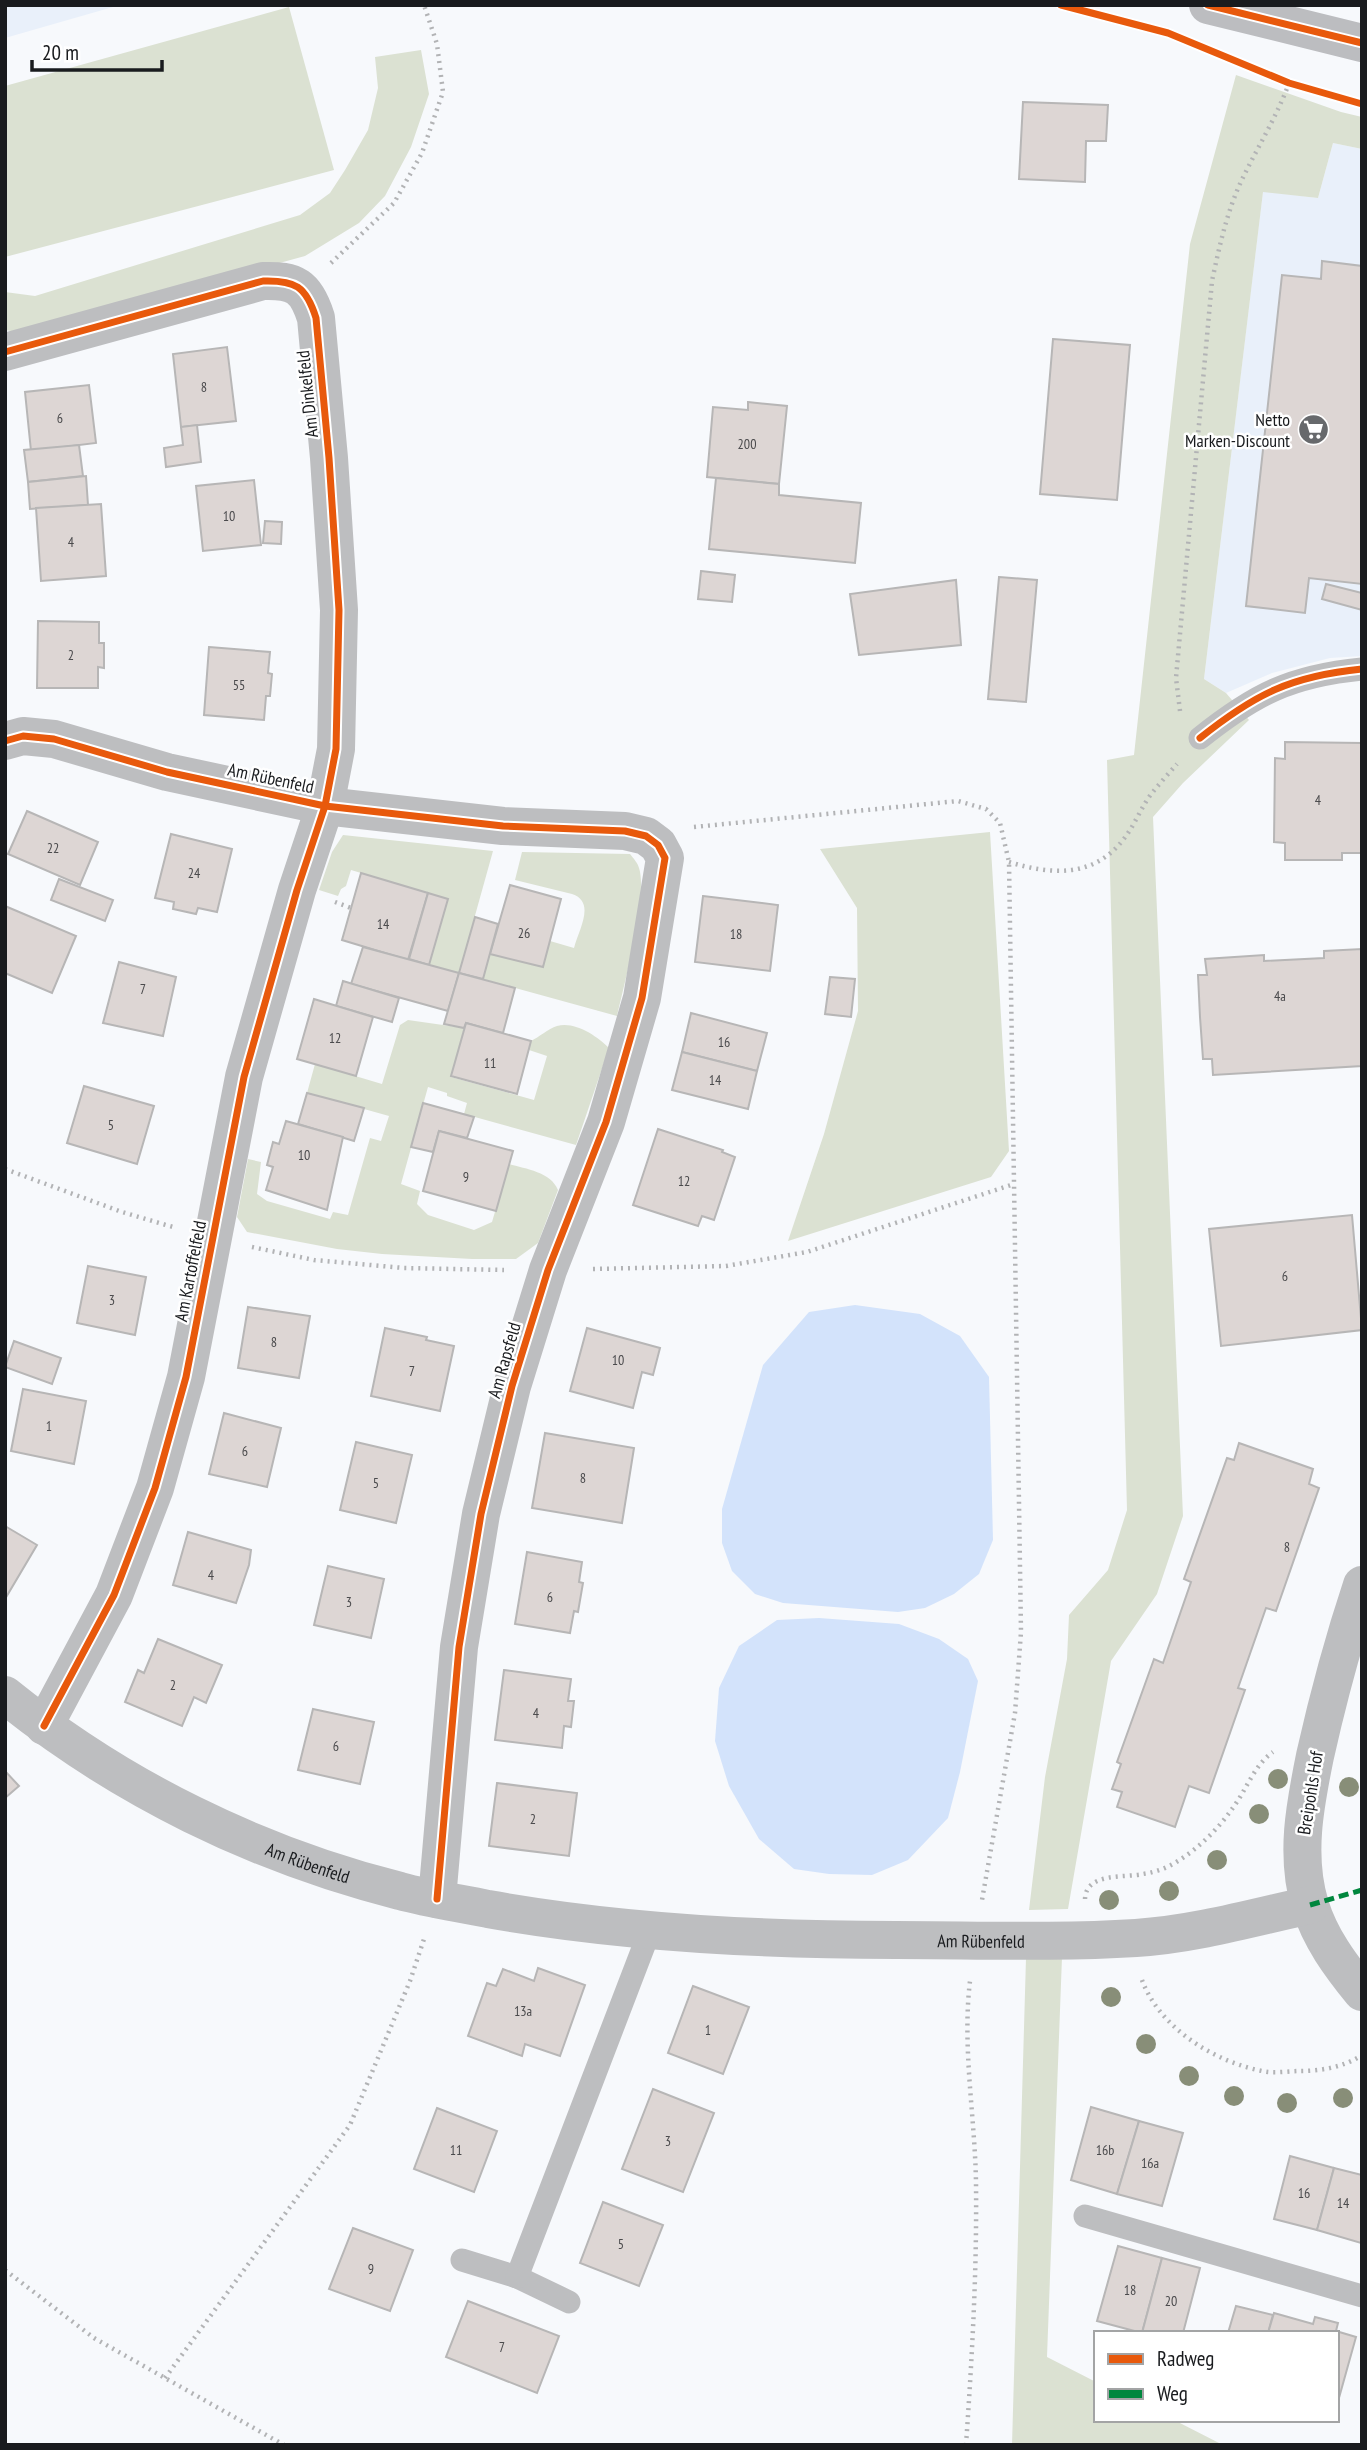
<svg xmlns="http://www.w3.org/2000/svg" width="1367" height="2450" viewBox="0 0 1367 2450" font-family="'PT Sans Narrow',sans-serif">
  <rect width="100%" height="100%" fill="#f7f9fc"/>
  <g fill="#e9f0fa">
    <path d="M5,5H120L5,38Z"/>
    <path d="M1333,143L1362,149V656L1330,658L1272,673L1226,693L1204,679L1263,191L1318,198Z"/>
  </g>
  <g fill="#dbe1d2">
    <path d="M289,7L334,170L5,257V86Z"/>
    <path d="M421,50L429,94L411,147L385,196L359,223L305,256L23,333L5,330V292L35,296L300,215L330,193L345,170L368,130L378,88L375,57Z"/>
    <path d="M1236,75L1341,112L1362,117V149L1333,143L1318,198L1263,192L1204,679L1226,693L1249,720L1183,783L1153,817L1183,1516L1157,1594L1111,1661L1068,1909L1029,1910L1045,1777L1067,1659L1069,1615L1108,1570L1127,1510L1107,760L1134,755L1190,244Z"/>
    <path d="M990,832L1009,1151L991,1177L788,1241L824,1134L858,1011L857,908L820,849Z"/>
    <path d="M343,835L493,851L459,973L429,965L448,899L351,870L346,886L341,889L338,896L319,890L332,852Z"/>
    <path d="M522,852L630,854C633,858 638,863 639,868C648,894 624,986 617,1016L483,979L490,954L542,967L550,941L574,948C579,929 596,902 572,894L515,880Z"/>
    <path d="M408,1020L464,1028L451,1077L534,1100L547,1056L529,1050L531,1041C539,1037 548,1029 557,1026C575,1021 597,1036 609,1048L576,1145L464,1114L467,1103L447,1096V1093L428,1087L401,1184L420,1191L417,1204L428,1215L474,1230L492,1222L509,1164C526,1169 551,1172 558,1190L538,1243L516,1259H472L382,1254L337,1249L247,1232L237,1217L248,1159L261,1162L257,1194L267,1201L330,1219L333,1212L348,1215L370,1138L381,1141L389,1116L307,1093L315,1064L382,1084L400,1025Z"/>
    <path d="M1062,1957L1047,2357L1096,2382V2420H1174L1223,2445H1012L1026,1958Z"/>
  </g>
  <g fill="#d3e3fb">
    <path d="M855,1305L920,1314L960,1336L989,1377L993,1540L979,1574L954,1594L925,1608L898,1612L783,1603L755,1594L732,1571L722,1543V1509L763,1365L809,1312Z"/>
    <path d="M819,1618L899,1624L939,1639L968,1659L978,1681L960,1772L948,1818L908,1860L872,1875L829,1874L794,1869L759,1839L729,1786L715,1741L719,1688L739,1646L777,1620Z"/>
  </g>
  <g fill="#ddd6d4" stroke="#b7b6b6" stroke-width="2">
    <path d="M1023,102L1108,105L1106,141H1086L1085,182L1019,179Z"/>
    <path d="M1322,261L1362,266V584L1309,578L1305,613L1246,606L1282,275L1321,279Z"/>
    <path d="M1053,339L1130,345L1117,500L1040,494Z"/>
    <path d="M227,347L236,421L181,427L173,354Z"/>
    <path d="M89,385L96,443L31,451L25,392Z"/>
    <path d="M748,402L787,406L779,484L707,477L713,407L748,410Z"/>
    <path d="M197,425L201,462L166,467L164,448L183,445L181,427Z"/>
    <path d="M79,445L83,476L28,482L24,450Z"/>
    <path d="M86,476L88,505L30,509L28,482Z"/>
    <path d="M716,478L779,484V495L861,503L855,563L709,549Z"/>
    <path d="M254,480L261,545L203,551L196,486Z"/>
    <path d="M101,504L106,576L41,581L36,508Z"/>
    <path d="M265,521L282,522L281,544L263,543Z"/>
    <path d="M701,571L735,575L732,602L698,599Z"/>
    <path d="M999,577L1037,580L1026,702L988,699Z"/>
    <path d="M956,580L961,645L859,655L850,594Z"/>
    <path d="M1326,584L1362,593V610L1322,599Z"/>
    <path d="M38,621L99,622V643H104V668L98,667V688H37Z"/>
    <path d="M209,647L270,652L268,673L272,674L270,696H266L264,720L204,715Z"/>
    <path d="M1285,742L1362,743V853H1342V860H1285V843L1274,842L1275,758L1285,759Z"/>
    <path d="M27,811L98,842L80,885L8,854Z"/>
    <path d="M171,834L232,849L217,912L198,908L196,914L173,909L174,902L155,898Z"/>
    <path d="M361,873L428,893L408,960L342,940Z"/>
    <path d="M59,879L113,900L105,921L51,900Z"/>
    <path d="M510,885L561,899L543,967L490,954Z"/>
    <path d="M428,893L448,899L429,965L409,959Z"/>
    <path d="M703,896L778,905L770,971L695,962Z"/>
    <path d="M5,906L76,936L52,993L5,973Z"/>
    <path d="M475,917L498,924L483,979L459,973Z"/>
    <path d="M363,947L459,973L448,1011L351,984Z"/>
    <path d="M1362,949V1066L1213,1075L1212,1059H1203L1200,1017L1198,975H1207L1205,959L1264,955V961L1324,958V951Z"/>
    <path d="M119,962L176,977L163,1036L103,1023Z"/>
    <path d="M459,973L515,988L503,1033L466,1023L464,1028L444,1024Z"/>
    <path d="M830,977L855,979L851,1017L825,1014Z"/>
    <path d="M343,981L399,998L392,1022L336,1006Z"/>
    <path d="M314,999L373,1017L356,1076L297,1059Z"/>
    <path d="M691,1013L767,1033L757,1071L682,1052Z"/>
    <path d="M466,1023L531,1041L517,1094L451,1076Z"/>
    <path d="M682,1052L757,1071L748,1109L672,1090Z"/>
    <path d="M84,1086L154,1106L137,1164L67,1143Z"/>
    <path d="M307,1093L364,1108L354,1141L298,1124Z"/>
    <path d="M423,1103L474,1117L467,1138L439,1131L433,1152L411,1147Z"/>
    <path d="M286,1121L343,1137L327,1210L266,1190L273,1167L267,1165L273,1142L279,1144Z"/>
    <path d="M658,1129L723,1150L722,1152L735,1157L714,1220L702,1216L698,1226L633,1205Z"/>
    <path d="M439,1131L513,1151L496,1211L423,1191Z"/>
    <path d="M1352,1215L1362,1330L1221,1346L1209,1229Z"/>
    <path d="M88,1266L146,1277L135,1335L77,1323Z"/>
    <path d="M248,1307L310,1316L299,1378L238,1368Z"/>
    <path d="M385,1328L427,1337L426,1340L454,1346L440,1411L371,1396Z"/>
    <path d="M587,1328L660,1348L653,1375L642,1372L633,1408L570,1391Z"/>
    <path d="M14,1341L61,1358L52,1384L5,1367Z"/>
    <path d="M23,1389L86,1401L74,1464L11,1451Z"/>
    <path d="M224,1413L281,1428L267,1487L209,1474Z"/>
    <path d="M545,1433L634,1448L622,1523L532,1508Z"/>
    <path d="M356,1442L412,1455L396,1523L340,1510Z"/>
    <path d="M1239,1443L1313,1469L1309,1484L1319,1488L1276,1611L1266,1608L1238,1688L1245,1690L1209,1793L1189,1786L1175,1827L1117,1807L1122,1792L1112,1789L1121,1764L1117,1762L1154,1659L1163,1663L1191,1582L1184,1579L1227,1458L1234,1460Z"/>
    <path d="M5,1526L37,1545L5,1599Z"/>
    <path d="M188,1532L251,1550L249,1565L236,1603L173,1585Z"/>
    <path d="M527,1552L582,1562L579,1582L583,1583L578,1612L574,1611L570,1633L515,1624Z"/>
    <path d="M328,1566L384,1579L371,1638L314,1625Z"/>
    <path d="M158,1639L222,1665L206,1703L194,1697L182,1726L125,1702L138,1670L144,1673Z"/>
    <path d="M504,1670L571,1679L568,1701H574L571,1727L564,1726L562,1748L495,1740Z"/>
    <path d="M313,1709L374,1722L360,1784L298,1770Z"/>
    <path d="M5,1771L19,1786L5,1798Z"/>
    <path d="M497,1783L577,1793L569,1856L489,1846Z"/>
    <path d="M538,1968L585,1985L560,2056L525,2044L522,2056L468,2036L487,1983L496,1986L503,1969L534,1981Z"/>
    <path d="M693,1986L749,2007L723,2074L668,2053Z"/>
    <path d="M653,2089L714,2113L683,2192L622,2169Z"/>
    <path d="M1091,2107L1139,2121L1117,2194L1071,2180Z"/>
    <path d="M437,2108L497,2131L474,2192L414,2169Z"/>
    <path d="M1139,2121L1183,2133L1162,2206L1117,2194Z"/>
    <path d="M1290,2156L1334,2168L1317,2230L1274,2219Z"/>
    <path d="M1334,2168L1362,2175L1361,2243L1317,2230Z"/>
    <path d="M603,2202L663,2225L639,2286L580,2263Z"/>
    <path d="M353,2228L413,2250L390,2311L329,2289Z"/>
    <path d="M1118,2246L1162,2258L1142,2333L1097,2321Z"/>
    <path d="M1162,2258L1200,2268L1183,2333H1142Z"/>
    <path d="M468,2301L559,2336L537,2393L446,2357Z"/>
    <path d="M1236,2306L1273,2315L1268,2333H1228Z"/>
    <path d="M1274,2313L1313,2324L1315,2317L1338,2323L1336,2331L1356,2337L1337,2405V2333H1268Z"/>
  </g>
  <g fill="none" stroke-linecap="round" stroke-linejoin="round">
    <g stroke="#b2b3b5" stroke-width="4.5" stroke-dasharray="2 5" stroke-linecap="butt">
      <path d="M331,263L394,203L422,153L443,92L437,44L424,5"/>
      <path d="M1180,711L1176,678L1212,281C1219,248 1226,216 1239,186C1255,151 1276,119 1289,83"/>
      <path d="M694,827L958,801L986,809L1000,823L1009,862L1021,1632L1015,1713L982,1900"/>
      <path d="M1009,862C1051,875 1093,878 1123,840C1135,825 1141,807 1152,793C1160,783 1169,773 1177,764"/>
      <path d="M335,902L351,908"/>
      <path d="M5,1169L122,1212L173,1227"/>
      <path d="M252,1247L314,1260L404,1268L504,1270"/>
      <path d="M593,1269L726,1266L807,1252L1014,1184"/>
      <path d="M1085,1899C1086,1872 1125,1878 1143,1874C1156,1872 1167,1868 1178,1861C1199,1848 1218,1829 1232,1809C1246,1791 1254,1765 1273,1752"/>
      <path d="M1142,1980C1160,2029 1217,2064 1268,2072C1278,2073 1290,2071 1300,2071C1321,2071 1344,2067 1362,2055"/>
      <path d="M5,2270L94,2338L284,2445"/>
      <path d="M165,2378L350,2125L410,1981L424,1939"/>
      <path d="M966,2445C972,2358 977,2271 976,2183C975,2116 962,2048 970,1981"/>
    </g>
    <g stroke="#bdbec0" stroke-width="23">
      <path d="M1200,738C1255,694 1291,676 1362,669"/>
      <path d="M1085,2216L1362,2296"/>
      <path d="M462,2260L517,2277L569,2302"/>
      <path d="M517,2277L650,1930"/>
    </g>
    <g stroke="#bdbec0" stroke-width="38">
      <path d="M5,352L263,281C295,280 306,286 316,318L329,458L339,610L336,749L325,806L297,890L244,1077L186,1377L155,1488L114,1595L44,1726"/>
      <path d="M5,741L23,736L54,739L167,772L325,806L503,826L625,831L646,836L658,845L665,858L642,998L606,1122L548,1270L512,1386L481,1514L459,1647L437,1899"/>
      <path d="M1362,1585C1343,1642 1328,1698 1315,1756C1305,1805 1295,1856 1310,1905C1320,1938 1340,1965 1362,1992"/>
      <path id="s1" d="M5,1695C120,1788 257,1855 400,1891C429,1899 459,1903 488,1909C623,1933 759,1940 896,1940C976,1940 1056,1943 1136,1938C1195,1934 1252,1918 1310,1905"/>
    </g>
    <path stroke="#bcbdc0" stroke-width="38" d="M1208,5L1362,43"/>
    <path stroke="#00873e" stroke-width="5" stroke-dasharray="10 5" stroke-linecap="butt" d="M1310,1905L1362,1890"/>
    <defs>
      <g id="cycleway">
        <path d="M1061,5L1168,33L1289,83L1362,104"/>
        <path d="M1208,5L1362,43"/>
        <path d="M5,352L263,281C295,280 306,286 316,318L329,458L339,610L336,749L325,806L297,890L244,1077L186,1377L155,1488L114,1595L44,1726"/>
        <path d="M1200,738C1255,694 1291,676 1362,669"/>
        <path d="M5,741L23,736L54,739L167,772L325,806L503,826L625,831L646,836L658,845L665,858L642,998L606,1122L548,1270L512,1386L481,1514L459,1647L437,1899"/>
      </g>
    </defs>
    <use href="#cycleway" stroke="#fff" stroke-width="11"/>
    <use href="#cycleway" stroke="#e8590c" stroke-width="7"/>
  </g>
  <g fill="#888e78">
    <circle cx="1278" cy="1779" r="10"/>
    <circle cx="1349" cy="1787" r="10"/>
    <circle cx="1259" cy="1814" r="10"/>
    <circle cx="1217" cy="1860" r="10"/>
    <circle cx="1169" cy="1891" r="10"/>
    <circle cx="1109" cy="1900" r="10"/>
    <circle cx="1111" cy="1997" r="10"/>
    <circle cx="1146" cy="2044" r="10"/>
    <circle cx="1189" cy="2076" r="10"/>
    <circle cx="1234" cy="2096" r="10"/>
    <circle cx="1343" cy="2098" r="10"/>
    <circle cx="1287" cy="2103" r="10"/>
  </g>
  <defs>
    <symbol id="supermarket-disc" viewBox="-11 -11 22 22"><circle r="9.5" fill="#67696c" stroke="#fff"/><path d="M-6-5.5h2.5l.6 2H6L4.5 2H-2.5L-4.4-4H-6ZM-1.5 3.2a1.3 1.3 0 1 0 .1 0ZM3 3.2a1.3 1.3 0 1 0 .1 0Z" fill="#fff"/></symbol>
  </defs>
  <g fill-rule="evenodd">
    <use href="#supermarket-disc" x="1296" y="412" width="35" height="35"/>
  </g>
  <g text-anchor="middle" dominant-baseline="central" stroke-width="5" stroke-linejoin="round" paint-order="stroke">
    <g font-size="14" fill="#4a4a4c">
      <text x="204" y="387">8</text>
      <text x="60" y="418">6</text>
      <text x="747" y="444">200</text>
      <text x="229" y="516">10</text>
      <text x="71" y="542">4</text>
      <text x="71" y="655">2</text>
      <text x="239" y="685">55</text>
      <text x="1318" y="800">4</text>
      <text x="53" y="848">22</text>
      <text x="194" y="873">24</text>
      <text x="383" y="924">14</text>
      <text x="524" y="933">26</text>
      <text x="736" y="934">18</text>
      <text x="143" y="989">7</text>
      <text x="1280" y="996">4a</text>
      <text x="335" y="1038">12</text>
      <text x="724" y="1042">16</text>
      <text x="490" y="1063">11</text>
      <text x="715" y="1080">14</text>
      <text x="111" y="1125">5</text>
      <text x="304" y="1155">10</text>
      <text x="466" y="1177">9</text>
      <text x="684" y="1181">12</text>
      <text x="1285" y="1276">6</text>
      <text x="112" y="1300">3</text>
      <text x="274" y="1342">8</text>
      <text x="618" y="1360">10</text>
      <text x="412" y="1371">7</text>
      <text x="49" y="1426">1</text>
      <text x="245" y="1451">6</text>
      <text x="583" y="1478">8</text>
      <text x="376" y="1483">5</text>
      <text x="1287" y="1547">8</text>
      <text x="211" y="1575">4</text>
      <text x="550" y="1597">6</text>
      <text x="349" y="1602">3</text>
      <text x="173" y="1685">2</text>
      <text x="536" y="1713">4</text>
      <text x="336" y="1746">6</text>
      <text x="533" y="1819">2</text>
      <text x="523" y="2011">13a</text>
      <text x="708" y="2030">1</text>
      <text x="668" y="2141">3</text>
      <text x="456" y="2150">11</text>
      <text x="1105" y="2150">16b</text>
      <text x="1150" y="2163">16a</text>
      <text x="1304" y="2193">16</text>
      <text x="1343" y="2203">14</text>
      <text x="621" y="2244">5</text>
      <text x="371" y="2269">9</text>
      <text x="1130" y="2290">18</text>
      <text x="1171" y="2301">20</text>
      <text x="502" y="2347">7</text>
    </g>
    <g font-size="18" fill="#191b1e" stroke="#fff">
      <text transform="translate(307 394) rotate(-96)">Am Dinkelfeld</text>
      <text transform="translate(271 778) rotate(12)">Am Rübenfeld</text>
      <text transform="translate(190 1271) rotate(-79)">Am Kartoffelfeld</text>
      <text transform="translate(504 1360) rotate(-74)">Am Rapsfeld</text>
      <text transform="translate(1310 1793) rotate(-81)">Breipohls Hof</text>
      <text stroke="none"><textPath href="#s1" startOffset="348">Am Rübenfeld</textPath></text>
      <text stroke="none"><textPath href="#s1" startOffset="1029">Am Rübenfeld</textPath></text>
    </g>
    <g font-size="18" fill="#191b1e" stroke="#fff" text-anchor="end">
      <text x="1290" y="419">Netto<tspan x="1290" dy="21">Marken-Discount</tspan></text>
    </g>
  </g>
  <rect width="1367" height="2450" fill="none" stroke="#191b1e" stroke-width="14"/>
  <rect x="1094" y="2331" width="245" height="91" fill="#ffffff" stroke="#a3a4a5" stroke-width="2"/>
  <rect x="1108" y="2354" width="35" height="10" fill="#e8590c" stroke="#a3a4a5" stroke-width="2"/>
  <text x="1157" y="2366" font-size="21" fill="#191b1e">Radweg</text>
  <rect x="1108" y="2389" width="35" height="10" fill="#00873e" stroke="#a3a4a5" stroke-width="2"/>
  <text x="1157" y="2401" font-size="21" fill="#191b1e">Weg</text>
  <path d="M32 60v10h130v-10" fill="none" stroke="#191b1e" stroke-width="3.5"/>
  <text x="42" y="60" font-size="21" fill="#191b1e" stroke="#ffffff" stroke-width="5" paint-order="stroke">20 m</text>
</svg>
